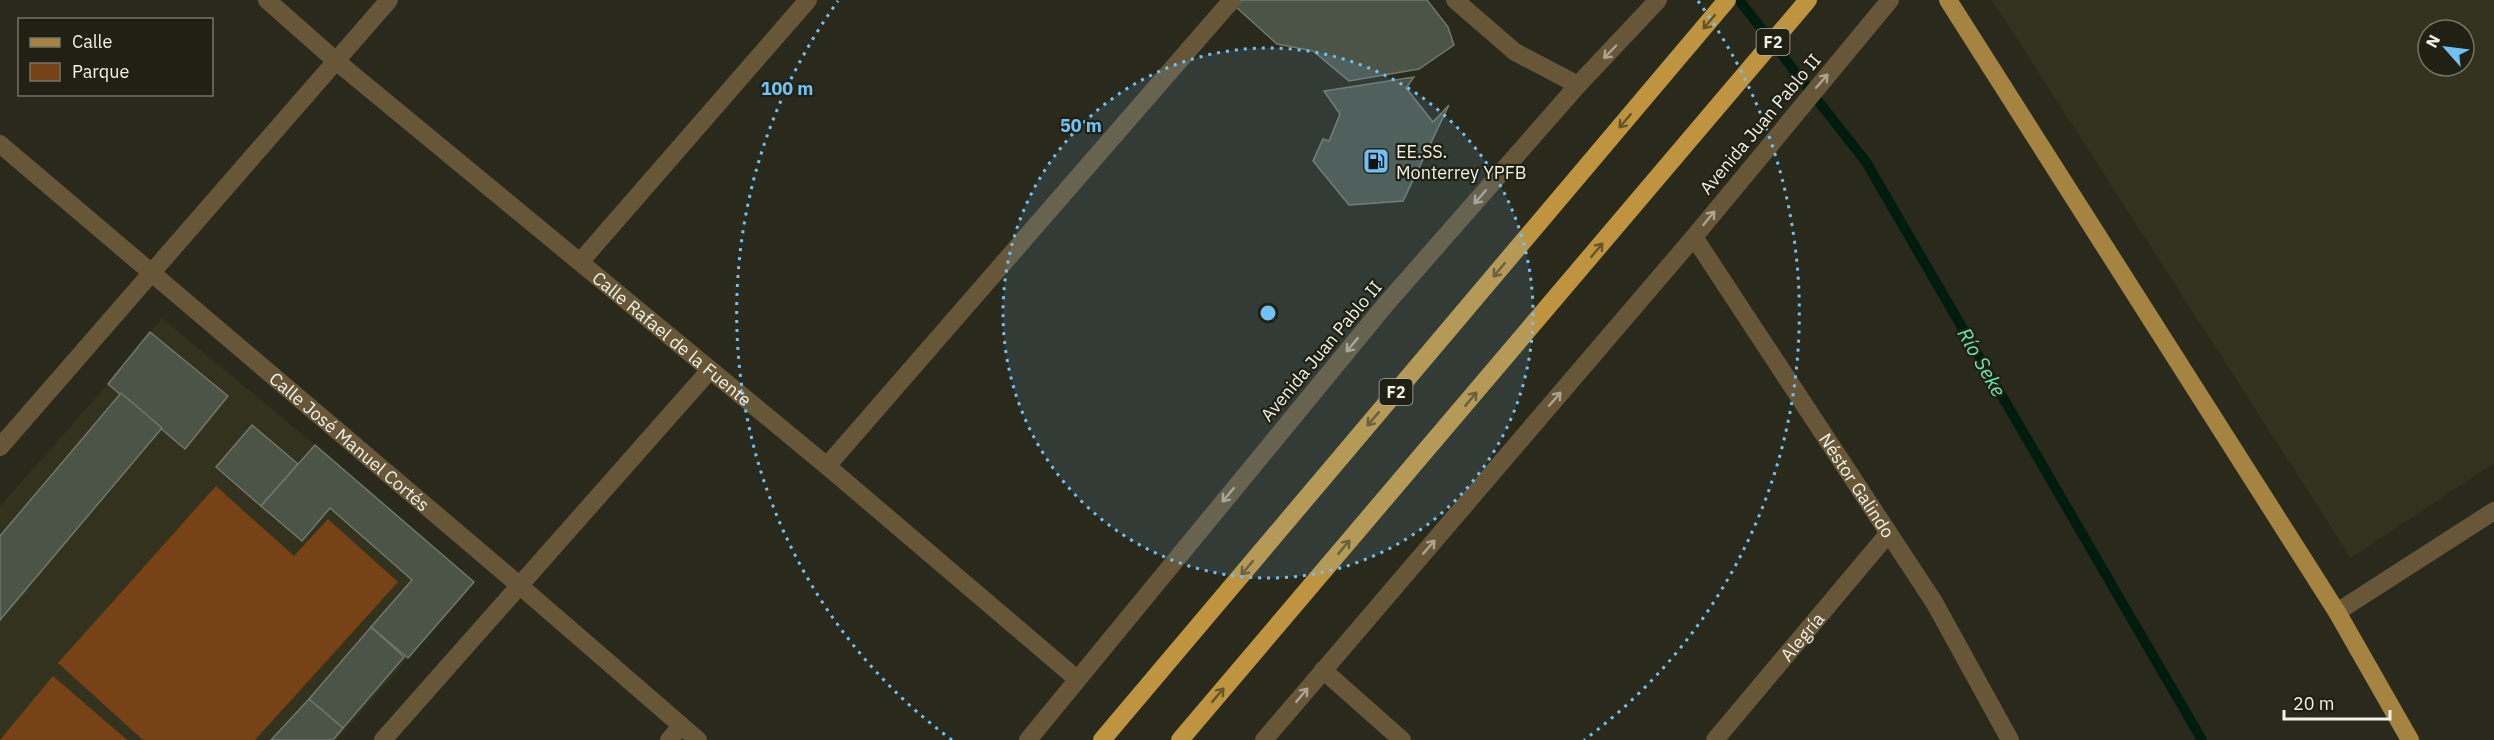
<svg xmlns="http://www.w3.org/2000/svg" width="2494" height="740" viewBox="0 0 2494 740" font-family="'IBM Plex Sans',sans-serif">
  <rect width="100%" height="100%" fill="#2a2a1c"/>
  <g fill="#32321e" fill-rule="evenodd">
    <path d="M1992,0H2494V463L2351,558ZM2428,30H2464V66H2428Z"/>
    <path d="M162,318L315,445L474,582L337,740H0V506L108,384Z"/>
  </g>
  <g fill="#774216">
    <path d="M216,486L294,556L328,519L398,582L255,740H143L58,663Z"/>
    <path d="M53,676L127,740H0Z"/>
  </g>
  <g fill="none" stroke-linecap="round" stroke-linejoin="round">
    <path stroke="#001c0f" stroke-width="10" d="M1739,0L1866,162L2202,740"/>
  </g>
  <g fill="#4c5448" stroke="#6f786a" stroke-width="1.5">
    <path d="M1242,0H1427L1448,27L1454,45L1419,69L1349,81L1313,51L1277,44L1236,7Z"/>
    <path d="M1414,77L1406,88L1433,122L1449,105L1403,201L1349,205L1313,161L1323,139L1329,141L1340,114L1324,91Z"/>
    <path d="M150,332L228,396L185,449L108,384Z"/>
    <path d="M121,393L162,428L0,620V536Z"/>
    <path d="M252,425L298,464L261,506L216,467Z"/>
    <path d="M315,445L474,582L408,658L371,627L412,580L330,508L302,541L261,506Z"/>
    <path d="M371,627L404,657L343,728L309,699Z"/>
    <path d="M309,699L343,728L333,740H271Z"/>
  </g>
  <g fill="none" stroke-linecap="round" stroke-linejoin="round">
    <g stroke="#675738" stroke-width="18">
      <path id="s1" d="M267,0L336,61L827,466L1077,679"/>
      <path d="M1455,0L1515,52L1578,85"/>
      <path id="s2" d="M0,144L519,585L698,740"/>
      <path id="s3" d="M1694,237L1934,602L2010,740"/>
      <path d="M581,261L808,0"/>
      <path d="M0,447L389,0"/>
      <path d="M827,466L1232,0"/>
      <path d="M2337,612L2494,511"/>
      <path d="M1323,670L1402,740"/>
      <path d="M383,740L710,370"/>
      <path d="M669,740L681,726"/>
      <path d="M1028,740L1386,304L1578,85L1658,0"/>
      <path d="M1264,740L1694,237L1890,0"/>
      <path id="s4" d="M1715,740L1888,534"/>
    </g>
    <path stroke="#a58340" stroke-width="18" d="M1948,0L2337,612L2410,740"/>
    <g stroke="#be9441" stroke-width="18">
      <path d="M1102,740L1727,0"/>
      <path d="M1180,740L1808,0"/>
    </g>
  </g>
  <defs><path id="oneway-shaft" d="M-6 0H5M1.5-3L5.5 0L1.5 3" fill="none" stroke-width="1.6" stroke-linecap="round" stroke-linejoin="round" transform="scale(1.5)"/></defs>
  <g stroke="#675428">
    <use href="#oneway-shaft" transform="translate(1709 22) rotate(130)"/>
    <use href="#oneway-shaft" transform="translate(1625 121) rotate(130)"/>
    <use href="#oneway-shaft" transform="translate(1597 250) rotate(-50)"/>
    <use href="#oneway-shaft" transform="translate(1499 270) rotate(130)"/>
    <use href="#oneway-shaft" transform="translate(1471 399) rotate(-50)"/>
    <use href="#oneway-shaft" transform="translate(1373 419) rotate(130)"/>
    <use href="#oneway-shaft" transform="translate(1344 547) rotate(-50)"/>
    <use href="#oneway-shaft" transform="translate(1247 568) rotate(130)"/>
    <use href="#oneway-shaft" transform="translate(1218 695) rotate(-50)"/>
  </g>
  <g stroke="#aca490">
    <use href="#oneway-shaft" transform="translate(1610 52) rotate(134)"/>
    <use href="#oneway-shaft" transform="translate(1822 81) rotate(-49)"/>
    <use href="#oneway-shaft" transform="translate(1480 197) rotate(131)"/>
    <use href="#oneway-shaft" transform="translate(1709 218) rotate(-51)"/>
    <use href="#oneway-shaft" transform="translate(1352 345) rotate(130)"/>
    <use href="#oneway-shaft" transform="translate(1555 399) rotate(-49)"/>
    <use href="#oneway-shaft" transform="translate(1228 495) rotate(130)"/>
    <use href="#oneway-shaft" transform="translate(1429 547) rotate(-49)"/>
    <use href="#oneway-shaft" transform="translate(1302 695) rotate(-50)"/>
  </g>
  <circle cx="1268" cy="313" r="265" fill="#71c1f5" fill-opacity=".12"/>
  <g fill="none" stroke="#71c1f5" stroke-width="3" stroke-dasharray="3 6">
    <circle cx="1268" cy="313" r="265"/>
    <path d="M952 740A531 531 0 0 1 838 1M1698 1A531 531 0 0 1 1584 740"/>
  </g>
  <defs>
    <symbol id="fuel-square" viewBox="-11 -11 22 22"><rect x="-9" y="-9" width="18" height="18" rx="4" fill="#71c1f5" stroke="#202013"/><path d="M-5.5-6h7V0h2V4h1.3V-2.5L3-4.5l.8-.8L6-3V5H2.5V1h-1V6h-7ZM-4.2-4.7v3.2H.2V-4.7Z" fill="#111"/></symbol>
  </defs>
  <g fill-rule="evenodd">
    <use href="#fuel-square" x="1361" y="146" width="30" height="30"/>
  </g>
  <g text-anchor="middle" dominant-baseline="central" stroke-width="4.5" stroke-linejoin="round" paint-order="stroke">
    <g fill="#202013" stroke="#b2b2a8" stroke-width="1.5">
      <rect x="1756.5" y="29" width="33" height="26" rx="4.5"/>
      <rect x="1379.5" y="379" width="33" height="26" rx="4.5"/>
    </g>
    <g font-size="16" font-weight="bold" fill="#f0f1e8">
      <text x="1773" y="42">F2</text>
      <text x="1396" y="392">F2</text>
    </g>
    <g font-size="18" fill="#f0f1e8" stroke="#202013">
      <text transform="translate(1760 124) rotate(-50)">Avenida Juan Pablo II</text>
      <text stroke="none"><textPath href="#s1" startOffset="528">Calle Rafael de la Fuente</textPath></text>
      <text transform="translate(1321 351) rotate(-50)">Avenida Juan Pablo II</text>
      <text stroke="none"><textPath href="#s2" startOffset="459">Calle José Manuel Cortés</textPath></text>
      <text stroke="none"><textPath href="#s3" startOffset="297">Néstor Galindo</textPath></text>
      <text stroke="none"><textPath href="#s4" startOffset="135">Alegría</textPath></text>
    </g>
    <g font-size="18" fill="#f0f1e8" stroke="#202013" text-anchor="start">
      <text x="1396" y="151">EE.SS.<tspan x="1396" dy="21">Monterrey YPFB</tspan></text>
    </g>
    <g font-size="20" font-style="italic" fill="#69e7ab" stroke="#202013">
      <text transform="translate(1982 362) rotate(60)">Río Seke</text>
    </g>
  </g>
  <circle cx="1268" cy="313" r="9" fill="#71c1f5" stroke="#202013" stroke-width="3"/>
  <g font-size="18" text-anchor="middle" font-weight="bold" fill="#71c1f5" stroke="#202013" stroke-width="4.5" stroke-linejoin="round" paint-order="stroke">
    <text x="787" y="95">100 m</text>
    <text x="1081" y="132">50 m</text>
  </g>
  <rect x="18" y="18" width="195" height="78" fill="#202013" stroke="#737468" stroke-width="1.5"/>
  <rect x="30" y="38" width="30" height="9" fill="#a58340" stroke="#737468" stroke-width="1.5"/>
  <text x="72" y="48" font-size="18" fill="#f0f1e8">Calle</text>
  <rect x="30" y="63" width="30" height="18" fill="#774216" stroke="#737468" stroke-width="1.5"/>
  <text x="72" y="78" font-size="18" fill="#f0f1e8">Parque</text>
  <g transform="translate(2446 48) rotate(298)"><circle r="28" fill="#202013" stroke="#737468" stroke-width="1.5"/>
  <path d="M0-4.5L10 22L0 15L-10 22Z" fill="#71c1f5"/>
  <text y="-9" font-size="16" font-weight="bold" text-anchor="middle" fill="#f0f1e8">N</text>
  </g>
  <path d="M2284 710v9h106v-9" fill="none" stroke="#f0f1e8" stroke-width="3"/>
  <text x="2293" y="710" font-size="18" fill="#f0f1e8" stroke="#202013" stroke-width="4.5" paint-order="stroke">20 m</text>
</svg>
